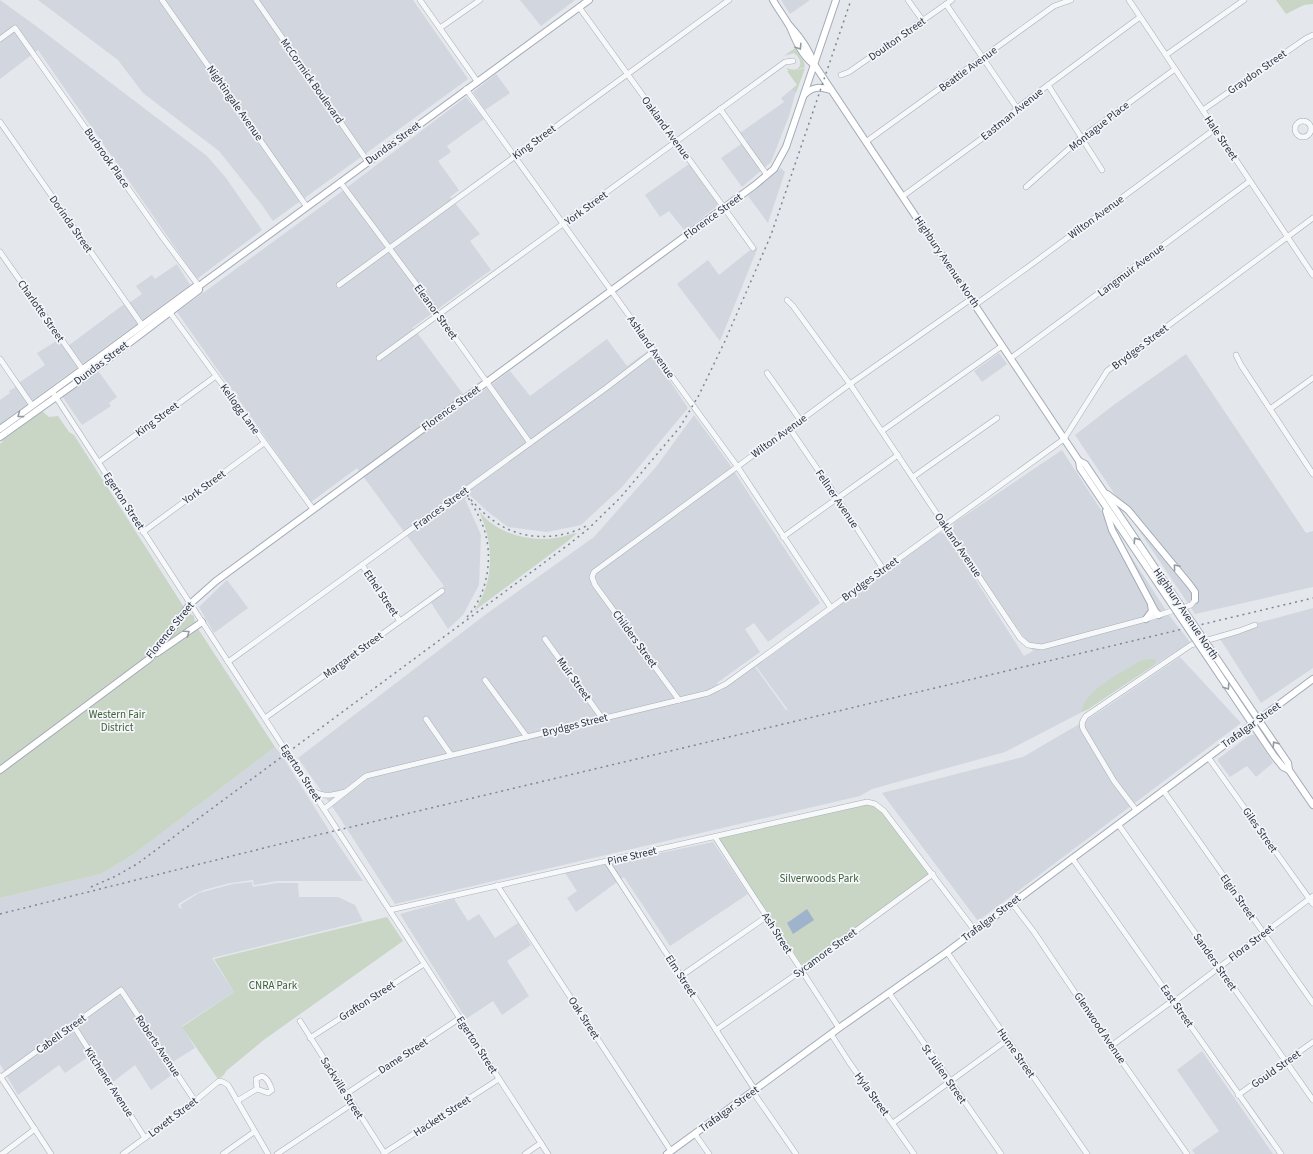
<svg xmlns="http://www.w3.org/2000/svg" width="1313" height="1154" viewBox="0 0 1313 1154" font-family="'Source Sans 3',sans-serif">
  <rect width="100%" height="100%" fill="#e4e7ec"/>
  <g fill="#d2d6de">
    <path d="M0,0L36,26L207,156L226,178L262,230L197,279L38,50L0,79Z"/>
    <path d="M38,0H413L468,79L273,221L262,205L219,151L143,93L118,60Z"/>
    <path d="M520,0H575L541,26Z"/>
    <path d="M781,0H810L790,14Z"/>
    <path d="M496,74L510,93L485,110L473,92Z"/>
    <path d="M798,84L789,116L771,162L742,187L721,158L747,140L740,133L784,102L781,98Z"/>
    <path d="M466,97L484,119L447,146L451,152L438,161L459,190L450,197L480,234L470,241L491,270L412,328L418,334L463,394L469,401L510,371L530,396L607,339L627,366L649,350L688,408L622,487L581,525L547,532L508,527L487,511L470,495L465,499L481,535L479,585L463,615L448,629L428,598L444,586L357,468L311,502L177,312L341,192Z"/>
    <path d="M689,164L717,203V206L685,231L669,211L660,217L645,195Z"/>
    <path d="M781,168L785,172L768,223L748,196Z"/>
    <path d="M758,247L720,341L677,284L708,260L719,275L749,251Z"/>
    <path d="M177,264L190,285L0,424V400L10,393L9,391L17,386L20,382L45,365L37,353L58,340L68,346L123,305L129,303L142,294L136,286L152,275L155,279Z"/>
    <path d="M999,353L1007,364L982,382L974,371Z"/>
    <path d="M1186,354L1306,533L1313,531V587L1195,614L1075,435L1115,404Z"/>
    <path d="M96,368L117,397L109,403L111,406L82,425L62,396Z"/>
    <path d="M694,415L728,462L820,603L768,642L754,623L745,629L760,652L717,683L720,691L755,667L786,710H788L756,666L938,534L943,533L947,535L1024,656L1033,651L952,532L954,523L1062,450L1169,615L1190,642L1084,711L1005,752L872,789L860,796L395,904L338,815L298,758L485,615L594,537L656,467Z"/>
    <path d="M227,580L248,608L214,633L199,607Z"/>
    <path d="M1313,608V668L1261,703L1217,634Z"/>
    <path d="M1180,657L1241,723L978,921L882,793L1023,757L1093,716Z"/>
    <path d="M1250,735H1255L1273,763L1256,777L1247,766L1230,777L1218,761V759Z"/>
    <path d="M275,747L283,757L330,832L363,881H278L254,885L253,880L230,883L204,890L195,894L178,904L179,907L181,909L182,908L180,905L199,893L233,884L252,882L253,887L277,883H298L299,897H338L355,905L363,921L212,958L234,992L182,1026L195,1048L166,1066L173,1074L151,1090L135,1065L113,1082L95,1052L65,1073L59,1065L18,1095L0,1064V898L101,874L134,854Z"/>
    <path d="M713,842L748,894L670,946L624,877L576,912L567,898L577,891L565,873Z"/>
    <path d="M454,899L468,921L479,914L495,938L518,923L531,945L507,961L529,996L502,1015L493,1001L466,1019L400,914Z"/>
    <path d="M1202,1051L1273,1154H1195L1192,1150L1219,1131L1177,1070Z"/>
  </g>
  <g fill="#c9d6c5">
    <path d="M1276,0H1313V4L1304,5L1286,14Z"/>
    <path d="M795,48L804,62L805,67L793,71L805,68L796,93L792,89L797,85L787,71H789L787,69V68C801,74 805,61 794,53L784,56Z"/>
    <path d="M42,411L49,417L58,416L69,432L74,435L189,615L190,614L194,616L195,624L275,747L134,854L101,874L0,898V444L3,441L2,440Z"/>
    <path d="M479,511C497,534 528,542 556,538C563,537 570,534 577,533L568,541L474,611C495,581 494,544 479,511Z"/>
    <path d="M1148,659H1154L1156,662L1154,665L1087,710L1081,712C1085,690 1122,672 1140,661Z"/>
    <path d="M865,805L875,806L885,812L933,874L803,967L717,838Z"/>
    <path d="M387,917L403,941L265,1039L226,1071L224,1075L218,1079L182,1027L234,992L214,959Z"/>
  </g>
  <path fill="#9fb4cc" d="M807,909L814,920L793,934L787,923Z"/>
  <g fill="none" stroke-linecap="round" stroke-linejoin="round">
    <defs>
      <g id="minor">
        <path d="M162,0L307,207"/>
        <path d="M256,0L368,162"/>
        <path d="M420,0L477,81"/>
        <path d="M908,0L923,21"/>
        <path d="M1129,0L1313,275"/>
        <path d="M946,4L1017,108"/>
        <path d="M579,7L753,248"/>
        <path d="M440,28L480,0"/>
        <path d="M0,39L15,28L163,238L199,286"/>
        <path d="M1166,55L1244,0"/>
        <path d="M841,75L849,72L952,0"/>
        <path d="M1048,85L1102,170"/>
        <path d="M466,89L641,332L657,356L737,466L831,608"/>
        <path d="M720,109L767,175"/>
        <path d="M1203,110L1305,39L1313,35"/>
        <circle cx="1303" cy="129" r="8"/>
        <path d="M0,122L142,325"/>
        <path d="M867,141L1054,6L1071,0"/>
        <path d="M340,182L439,315L530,443"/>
        <path d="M1026,187L1081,138L1175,69"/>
        <path d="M903,196L1006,121L1017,108L1140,17"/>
        <path d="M0,252L83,370"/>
        <path d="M339,285L729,0"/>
        <path d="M787,300L793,306L850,384L1020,638L1028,645L1042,647L1146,619L1191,605L1195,600"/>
        <path d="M975,305L1028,267L1215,129"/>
        <path d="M168,310L313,509"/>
        <path d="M1236,355L1241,365L1270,409"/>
        <path d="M379,358L785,62L793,61"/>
        <path d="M1011,358L1250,181"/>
        <path d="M0,359L31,404"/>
        <path d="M767,373L801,421"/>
        <path d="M1313,378L1270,409L1313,474"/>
        <path d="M54,394L548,1154"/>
        <path d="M790,429L838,499L883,569"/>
        <path d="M882,431L1002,346"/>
        <path d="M99,462L216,376"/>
        <path d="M913,477L997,418"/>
        <path d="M143,532L264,443"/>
        <path d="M783,537L898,455"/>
        <path d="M362,565L400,621"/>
        <path d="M545,639L602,718"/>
        <path d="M228,662L606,388L653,352"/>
        <path d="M485,680L527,737"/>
        <path d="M679,700L595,585L592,577L594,572L850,384L971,299"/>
        <path d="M265,718L442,591"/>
        <path d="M426,719L451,755"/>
        <path d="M1208,757L1313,904"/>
        <path d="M1163,790L1313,1003"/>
        <path d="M314,791C324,798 334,795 345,792"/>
        <path d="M324,809L366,776L708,693L726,684L1064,439L1107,371L1313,218"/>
        <path d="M1136,810L1114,781L1083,729C1081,723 1083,720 1086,716L1191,645L1239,631L1255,625"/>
        <path d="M1118,824L1313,1100"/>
        <path d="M715,837L839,1028"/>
        <path d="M1072,858L1281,1154"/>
        <path d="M607,862L755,1090"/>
        <path d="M497,885L671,1151"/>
        <path d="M1012,903L1034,932L1111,1046L1187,1154"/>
        <path d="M390,910L867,802L875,804L884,811L975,931"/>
        <path d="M947,952L1087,1154"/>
        <path d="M681,976L766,917"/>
        <path d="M889,993L1001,1154"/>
        <path d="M300,1021L385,1154"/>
        <path d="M73,1025L145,1138"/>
        <path d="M716,1030L801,971L933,874"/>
        <path d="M831,1034L849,1062L914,1154"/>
        <path d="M310,1038L424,964"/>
        <path d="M1111,1046L1168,1004L1175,1001L1313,896"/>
        <path d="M0,1076L51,1154"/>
        <path d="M1,1077L121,990L195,1101"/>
        <path d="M753,1092L796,1154"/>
        <path d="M346,1094L460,1018"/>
        <path d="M1238,1095L1313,1042"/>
        <path d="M237,1101L257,1089L268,1093L272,1090C270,1085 268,1078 262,1076L256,1079L257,1089"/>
        <path d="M893,1123L1007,1040"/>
        <path d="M695,1134L709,1154"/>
        <path d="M384,1153L499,1079"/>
        <path d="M2,1154L35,1129"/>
        <path d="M123,1154L195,1101L219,1081L223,1082L228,1085L268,1154"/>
        <path d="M223,1154L254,1132"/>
        <path d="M277,1154L352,1104"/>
        <path d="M525,1154L541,1143"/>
      </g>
      <g id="major">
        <path d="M773,0C778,9 785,18 790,27C796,41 801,54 813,64"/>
        <path d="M790,26C801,38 809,49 814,64L1079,461L1080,468L1167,597"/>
        <path d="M805,94C814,86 820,87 831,90"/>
        <path d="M0,429C66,382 130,334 196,286H199L589,0"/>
        <path d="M0,437L87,375L199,290V287"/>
        <path d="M1079,461L1085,464L1174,596"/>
        <path d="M1107,494L1128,510L1190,585L1195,592V600"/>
        <path d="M1106,511L1112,530L1155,611L1159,615"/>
        <path d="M1146,619L1152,611L1151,605"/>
        <path d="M157,653L202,622"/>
        <path d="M1213,653L1288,763L1289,770"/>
        <path d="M1206,655L1274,756L1283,767L1289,770L1313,805"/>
        <path d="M0,770L149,659L170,633L190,604L216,581L755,185L774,169L786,147L836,0"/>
        <path d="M667,1154L839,1028L947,952L1313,679"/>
      </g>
    </defs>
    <use href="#minor" stroke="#a9aeb7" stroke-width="6"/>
    <use href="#major" stroke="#a3abb8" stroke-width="8"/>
    <use href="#minor" stroke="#f7f8fa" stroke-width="5"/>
    <use href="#major" stroke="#fff" stroke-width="6"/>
    <g stroke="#7d8696" stroke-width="1.5" stroke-dasharray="2 4" stroke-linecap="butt">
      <path d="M467,617C487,595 493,560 485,532C480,516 471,501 461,488C471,500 481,512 494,521C521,541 559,541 588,525"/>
      <path d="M91,887L116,876L137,864L568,545L588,529L620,498L680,427L699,395L725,341L771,235L851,0"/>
      <path d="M0,914L288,842L1313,598"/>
    </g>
    <defs>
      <g id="major-bridge">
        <path d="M1174,596L1213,653"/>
        <path d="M1167,597L1206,655"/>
      </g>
    </defs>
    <use href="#major-bridge" stroke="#a3abb8" stroke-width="8" stroke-linecap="butt"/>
    <use href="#major-bridge" stroke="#fff" stroke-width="6"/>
  </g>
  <defs><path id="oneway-chevron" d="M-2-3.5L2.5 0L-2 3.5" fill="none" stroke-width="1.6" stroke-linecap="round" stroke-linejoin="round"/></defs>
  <g stroke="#959aa2">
    <use href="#oneway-chevron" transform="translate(799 47) rotate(57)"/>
    <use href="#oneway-chevron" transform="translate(20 415) rotate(144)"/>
    <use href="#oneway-chevron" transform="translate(1136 540) rotate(-124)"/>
    <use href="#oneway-chevron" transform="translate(1176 567) rotate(-130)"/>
    <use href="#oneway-chevron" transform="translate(187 633) rotate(-35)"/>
    <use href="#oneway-chevron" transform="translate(1227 687) rotate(56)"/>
    <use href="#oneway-chevron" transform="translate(1275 744) rotate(-124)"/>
  </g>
  <g text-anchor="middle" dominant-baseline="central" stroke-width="3.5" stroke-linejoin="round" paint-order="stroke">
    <g font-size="11" fill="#2b3445" stroke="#f4f6f9">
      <text transform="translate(897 39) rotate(-35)">Doulton Street</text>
      <text transform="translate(968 69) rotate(-36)">Beattie Avenue</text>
      <text transform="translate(1257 72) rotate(-35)">Graydon Street</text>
      <text transform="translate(312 81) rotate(55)">McCormick Boulevard</text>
      <text transform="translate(235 103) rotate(55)">Nightingale Avenue</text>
      <text transform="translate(1012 114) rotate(-39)">Eastman Avenue</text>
      <text transform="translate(1099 126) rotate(-38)">Montague Place</text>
      <text transform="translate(666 128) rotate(54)">Oakland Avenue</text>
      <text transform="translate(1221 138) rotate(56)">Hale Street</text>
      <text transform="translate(534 142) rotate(-36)">King Street</text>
      <text transform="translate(393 143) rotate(-36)">Dundas Street</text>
      <text transform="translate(107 158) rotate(55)">Burbrook Place</text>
      <text transform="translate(586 208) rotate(-36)">York Street</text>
      <text transform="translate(713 216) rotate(-36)">Florence Street</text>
      <text transform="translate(1096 217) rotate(-36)">Wilton Avenue</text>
      <text transform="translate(71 224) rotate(55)">Dorinda Street</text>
      <text transform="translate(947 262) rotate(56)">Highbury Avenue North</text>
      <text transform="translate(1131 270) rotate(-37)">Langmuir Avenue</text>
      <text transform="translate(41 311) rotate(55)">Charlotte Street</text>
      <text transform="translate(436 312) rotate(54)">Eleanor Street</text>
      <text transform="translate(651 347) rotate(55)">Ashland Avenue</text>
      <text transform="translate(1140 347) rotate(-37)">Brydges Street</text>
      <text transform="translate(101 363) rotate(-37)">Dundas Street</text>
      <text transform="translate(451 408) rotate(-36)">Florence Street</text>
      <text transform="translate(240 409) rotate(54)">Kellogg Lane</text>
      <text transform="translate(157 419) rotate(-36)">King Street</text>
      <text transform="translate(779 436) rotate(-36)">Wilton Avenue</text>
      <text transform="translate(204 487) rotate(-36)">York Street</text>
      <text transform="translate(837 499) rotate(56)">Fellner Avenue</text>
      <text transform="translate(124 501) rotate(57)">Egerton Street</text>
      <text transform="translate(441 508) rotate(-36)">Frances Street</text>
      <text transform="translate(958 545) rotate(56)">Oakland Avenue</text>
      <text transform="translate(870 579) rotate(-36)">Brydges Street</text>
      <text transform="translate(381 593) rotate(56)">Ethel Street</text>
      <text transform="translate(1186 614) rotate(56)">Highbury Avenue North</text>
      <text transform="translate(170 630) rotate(-51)">Florence Street</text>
      <text transform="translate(635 639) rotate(54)">Childers Street</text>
      <text transform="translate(353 655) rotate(-36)">Margaret Street</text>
      <text transform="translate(574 679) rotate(54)">Muir Street</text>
      <text transform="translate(575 725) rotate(-14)">Brydges Street</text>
      <text transform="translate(1251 725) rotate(-36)">Trafalgar Street</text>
      <text transform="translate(301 773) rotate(57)">Egerton Street</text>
      <text transform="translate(1260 830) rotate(55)">Giles Street</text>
      <text transform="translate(632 856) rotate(-13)">Pine Street</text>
      <text transform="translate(1238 897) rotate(55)">Elgin Street</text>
      <text transform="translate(991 918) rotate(-37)">Trafalgar Street</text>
      <text transform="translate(777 933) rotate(57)">Ash Street</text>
      <text transform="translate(1251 943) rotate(-37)">Flora Street</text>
      <text transform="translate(825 953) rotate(-36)">Sycamore Street</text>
      <text transform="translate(1215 962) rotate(55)">Sanders Street</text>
      <text transform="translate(681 976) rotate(57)">Elm Street</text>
      <text transform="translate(367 1001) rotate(-33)">Grafton Street</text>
      <text transform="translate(1177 1006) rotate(55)">East Street</text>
      <text transform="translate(584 1018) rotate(57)">Oak Street</text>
      <text transform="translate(1100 1028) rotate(56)">Glenwood Avenue</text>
      <text transform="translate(61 1034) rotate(-36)">Cabell Street</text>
      <text transform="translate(477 1045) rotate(57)">Egerton Street</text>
      <text transform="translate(158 1046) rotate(56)">Roberts Avenue</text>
      <text transform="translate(1016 1053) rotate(55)">Hume Street</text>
      <text transform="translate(403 1056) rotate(-33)">Dame Street</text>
      <text transform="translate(1276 1069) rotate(-35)">Gould Street</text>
      <text transform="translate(944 1074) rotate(55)">St Julien Street</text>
      <text transform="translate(109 1082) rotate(57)">Kitchener Avenue</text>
      <text transform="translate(342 1088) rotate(58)">Sackville Street</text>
      <text transform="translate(872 1094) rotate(54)">Hyla Street</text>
      <text transform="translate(729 1109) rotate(-36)">Trafalgar Street</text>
      <text transform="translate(442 1116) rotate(-33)">Hackett Street</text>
      <text transform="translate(173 1117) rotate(-37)">Lovett Street</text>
    </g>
    <g font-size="11" fill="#3f6138" stroke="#f4f6f9">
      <text x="117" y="714">Western Fair<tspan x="117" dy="13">District</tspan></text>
      <text x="819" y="878">Silverwoods Park</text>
      <text x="273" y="985">CNRA Park</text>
    </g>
  </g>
</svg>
